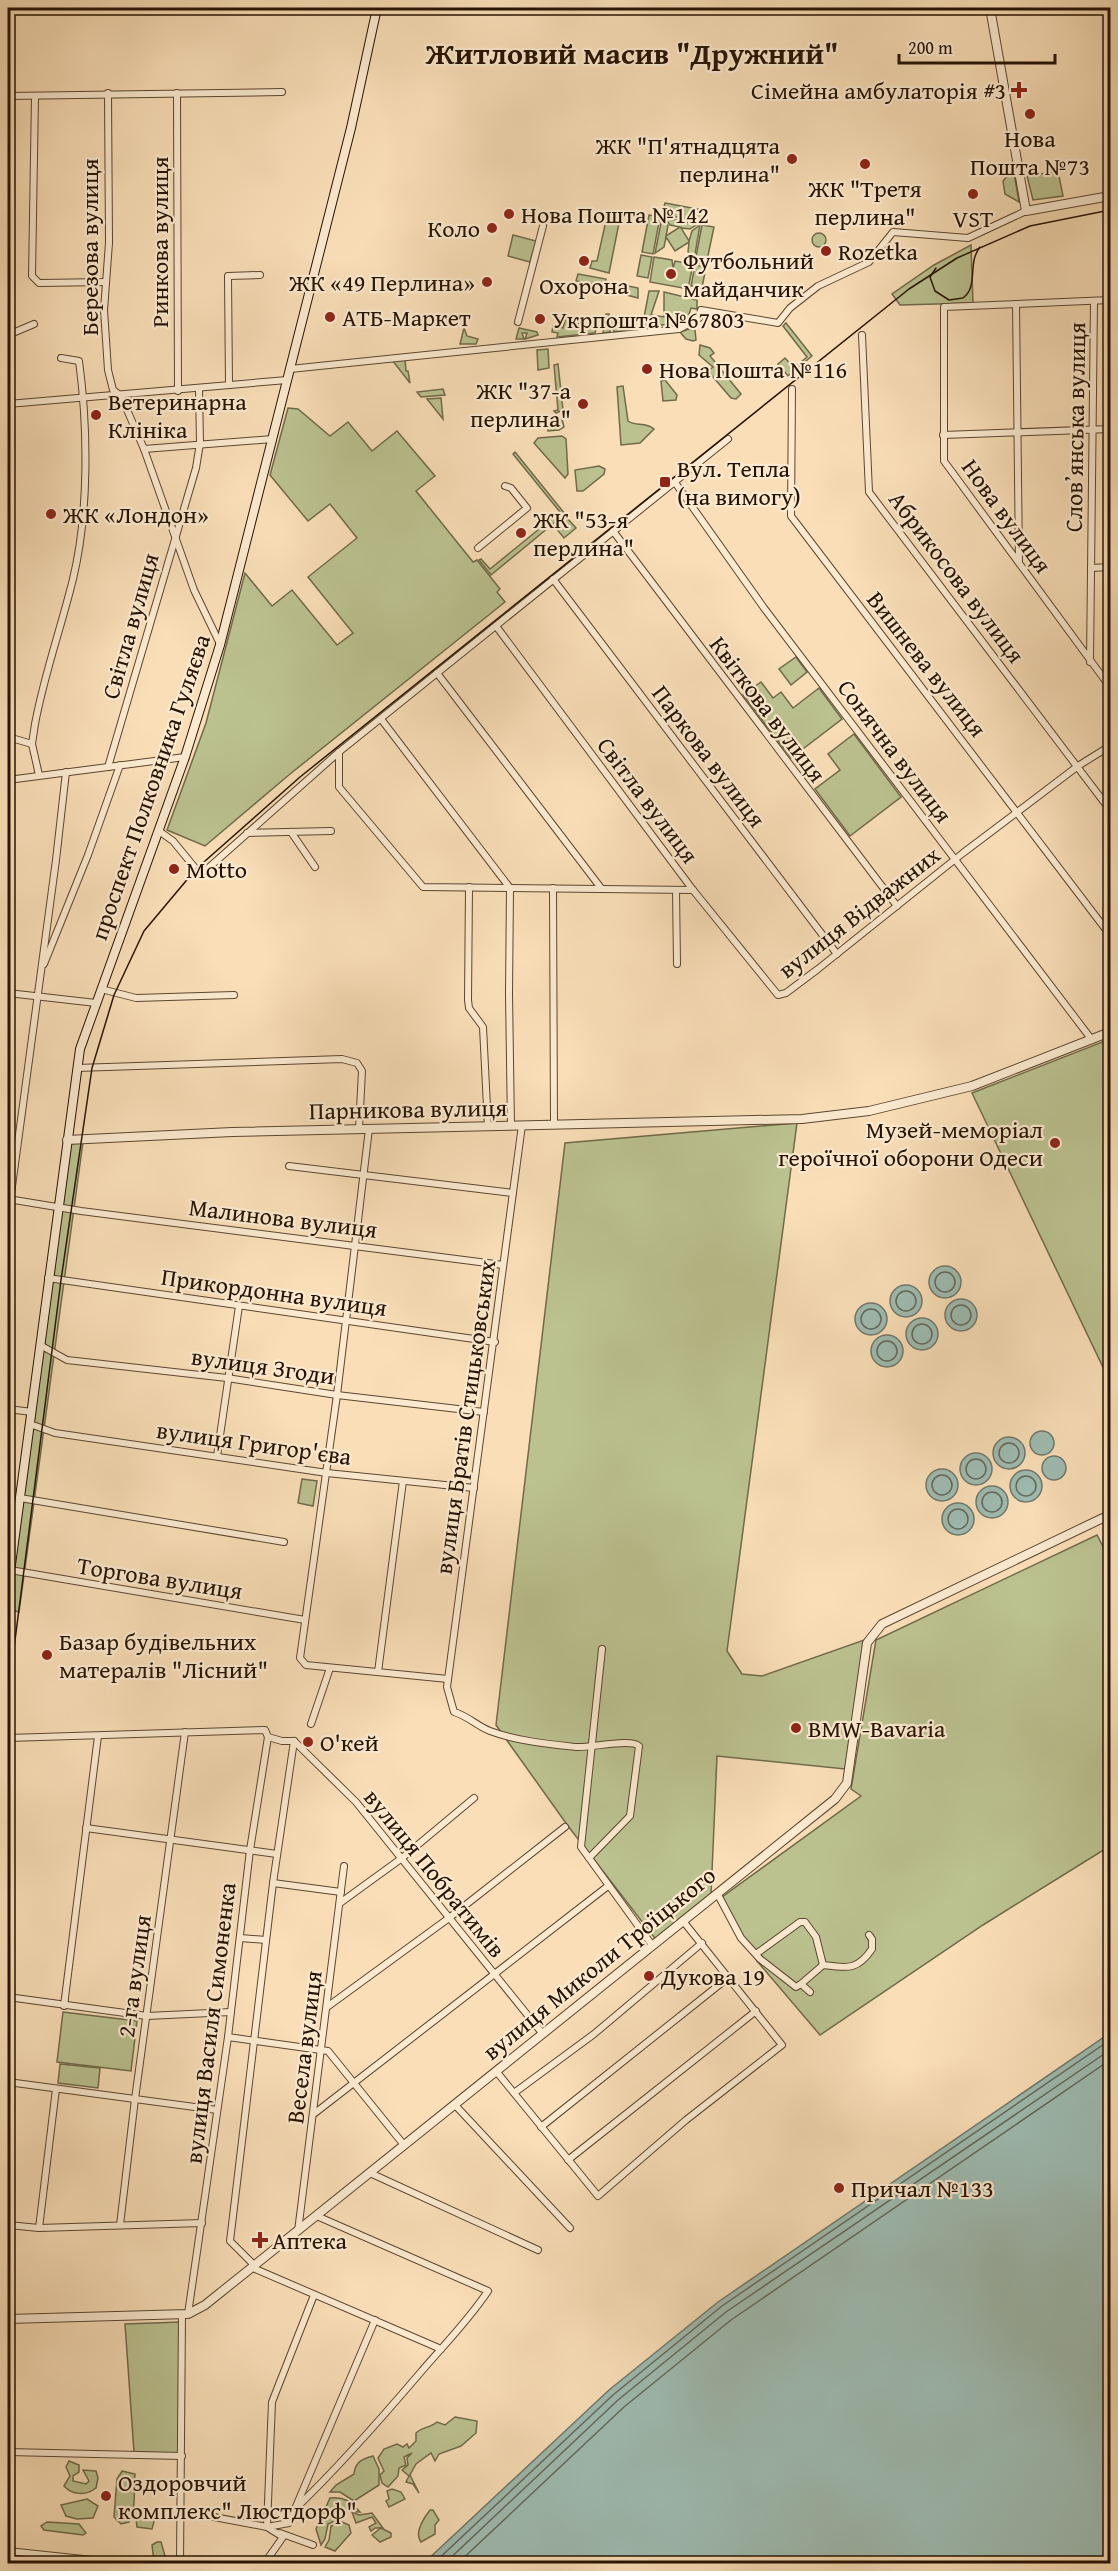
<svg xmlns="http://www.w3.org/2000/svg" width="1118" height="2571" viewBox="0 0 1118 2571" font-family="'Gentium Book Plus',serif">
  <rect width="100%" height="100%" fill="#f9deb7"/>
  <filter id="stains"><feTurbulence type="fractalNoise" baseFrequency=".00333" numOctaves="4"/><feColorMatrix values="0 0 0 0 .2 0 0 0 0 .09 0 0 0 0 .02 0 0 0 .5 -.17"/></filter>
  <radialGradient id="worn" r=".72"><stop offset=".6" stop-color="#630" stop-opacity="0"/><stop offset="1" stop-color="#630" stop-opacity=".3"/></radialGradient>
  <g fill="#bbc290" stroke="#706a4a" stroke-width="1.5">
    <path d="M1058,171L1063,196L1033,200L1027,176Z"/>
    <path d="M1010,173H1014L1019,202L1005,194L1003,181Z"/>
    <path d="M665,203L703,210L701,222L662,214Z"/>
    <path d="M649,215L660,217L653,254L642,252Z"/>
    <path d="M607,216L620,218L609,273L590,268L592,261H597Z"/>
    <path d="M662,218L668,226L666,236L680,227L670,225L664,218L698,224L690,229L681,228L689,241L692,231L700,225L694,260L688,252L689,242L675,251L666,237L664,247L655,253Z"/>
    <path d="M702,225L714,227L706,265L695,262Z"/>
    <circle cx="819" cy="240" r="7"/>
    <path d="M513,235L536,241L530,262L508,256Z"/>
    <path d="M971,245L973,303L900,305L892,294L934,265Z"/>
    <path d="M641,255L652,257L648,278L637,276Z"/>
    <path d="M654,257L672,260L673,268L675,261L693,264L688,289L650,282Z"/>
    <path d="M695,265L706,267L702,288L691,286Z"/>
    <path d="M578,274L606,279L605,289L602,290L603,286L576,281Z"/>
    <path d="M614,283L638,288V298L611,291Z"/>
    <path d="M649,291H659L651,315L664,317V292L697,300V309L691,308L687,321L642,328Z"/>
    <path d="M606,314H609V319L630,322L631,319L635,320V329L614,332L613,328L610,329V332L603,333Z"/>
    <path d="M566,317L572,318V322L595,327L597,323L595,333L557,337L558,333L552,332L553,326L563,328Z"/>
    <path d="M786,323L812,356L788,376L778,364L785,358L794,368L807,357L783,326Z"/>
    <path d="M464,328L467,336L478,339L476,344H460Z"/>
    <path d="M519,328L537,332L538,335L525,339L527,333H522L524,339H516Z"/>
    <path d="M689,329L695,330L696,340L693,341L686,339L680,332Z"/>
    <path d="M700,345L710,348L714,353L710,356L741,394L736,399L731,398L708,371L713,367L699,355Z"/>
    <path d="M548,349L549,368L538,370L537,350Z"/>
    <path d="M405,359L406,371H408L410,383L392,360Z"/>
    <path d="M558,364L563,410L556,413L554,411L558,410L554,365Z"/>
    <path d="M665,380L677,395L676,400L663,401L661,381Z"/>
    <path d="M623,386L628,421C636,427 645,421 654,429L640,443L621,445L617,387Z"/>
    <path d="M443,389L445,395L421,397L417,392Z"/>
    <path d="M441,398L443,419L427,399Z"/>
    <path d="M288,408L298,409L330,436L348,422L372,451L397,431L435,476L416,491L473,562L477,560L500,589L497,592L505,602L290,774L205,846L167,830L206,723L245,573L272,606L292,590L337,645L353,633L308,577L357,538L330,504L308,521L270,475Z"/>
    <path d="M547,419H562L564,427L559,430L548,431Z"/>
    <path d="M562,436L566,439L568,474L565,478L534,443L538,438Z"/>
    <path d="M515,452L565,514L491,575L479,560L481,559L490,569L560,512L513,454Z"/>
    <path d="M599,466L605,469L604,474L583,491H577L575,470Z"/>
    <path d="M567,518L576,528L564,538L555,527Z"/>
    <path d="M796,657L807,672L791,685L779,669Z"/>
    <path d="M761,682L773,698L781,692L793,708L819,688L842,719L791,758L743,695Z"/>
    <path d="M854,734L901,797L850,836L815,789L840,770L828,754Z"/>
    <path d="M1110,1039V1382L972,1093Z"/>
    <path d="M797,1123L727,1651L742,1674L762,1676L864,1640L845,1769L717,1756L711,1895L657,1941L568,1826L496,1725L565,1143Z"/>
    <path d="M83,1142L19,1612L8,1609L69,1143Z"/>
    <path d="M302,1479L317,1481L313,1506L298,1503Z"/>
    <path d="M1097,1535L1110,1560V1846L983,1925L820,2035L757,1961L718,1900L861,1796L851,1789L876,1640Z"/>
    <path d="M11,1618L13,1619L8,1661V1619Z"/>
    <path d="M63,2012L137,2021L131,2071L57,2062Z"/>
    <path d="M60,2064L100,2068L98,2088L58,2083Z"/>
    <path d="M181,2322L178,2454L134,2452L125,2324Z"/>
    <path d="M455,2417L477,2421L476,2433L461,2446L439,2454L435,2461L431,2453L416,2464L410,2475L419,2493L413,2484L406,2482L409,2476L402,2470L408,2465L407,2458L412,2453L404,2457L406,2465L399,2468L398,2476L388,2487L382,2483L380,2475L384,2471L378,2458L384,2449L397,2444L403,2447L407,2444L409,2448L416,2441V2433C422,2427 430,2428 437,2422L445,2425Z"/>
    <path d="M373,2456L379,2469V2485L354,2501L340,2492H330L336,2485L354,2474C355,2462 362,2459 373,2456Z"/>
    <path d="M69,2461L79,2465V2472L73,2476V2481L86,2484L89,2481L83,2470L96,2471L98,2478L96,2488C86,2496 72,2495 64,2486L70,2476L66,2467Z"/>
    <path d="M122,2471L135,2474C133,2491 137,2506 129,2522L121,2524L114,2517L117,2479Z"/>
    <path d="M392,2489L401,2492L405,2499L389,2507L386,2501L389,2499L387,2491Z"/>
    <path d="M330,2498C344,2496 351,2502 360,2512L346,2511L342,2518L328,2524L325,2539L321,2545L316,2529Z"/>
    <path d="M87,2499L98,2506L93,2518L77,2519L66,2516L61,2505Z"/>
    <path d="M430,2510H433L439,2520L435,2525V2534L421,2542C414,2533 423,2519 430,2510Z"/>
    <path d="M352,2512L359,2515L372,2513L383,2528H375L371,2531L369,2527L376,2523L372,2517L356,2523Z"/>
    <path d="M141,2517L155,2518L152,2529L137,2527L136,2519Z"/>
    <path d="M47,2522L79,2524L86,2533L83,2535L44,2530L41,2526Z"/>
    <path d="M342,2522L349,2525L351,2533L335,2551L325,2547L329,2540L331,2526Z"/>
    <path d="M381,2528L391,2533V2537L380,2542L372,2535Z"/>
    <path d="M157,2542H161L165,2556L162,2563L154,2562L152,2545Z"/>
  </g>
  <g fill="#9ebcb2" stroke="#6e786c" stroke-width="1.5">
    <circle cx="945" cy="1282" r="16"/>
    <circle cx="906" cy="1301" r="16"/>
    <circle cx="961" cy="1315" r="16"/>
    <circle cx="871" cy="1319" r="16"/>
    <circle cx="922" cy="1334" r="16"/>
    <circle cx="887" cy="1351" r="16"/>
    <circle cx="1042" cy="1443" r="12"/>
    <circle cx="1009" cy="1453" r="16"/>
    <circle cx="976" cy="1469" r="16"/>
    <circle cx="1054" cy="1468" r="12"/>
    <circle cx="942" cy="1485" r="16"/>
    <circle cx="1026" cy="1486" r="16"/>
    <circle cx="992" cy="1502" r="16"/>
    <circle cx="958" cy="1519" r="16"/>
    <path d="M1110,2033V2563H424L609,2390L718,2302Z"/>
  </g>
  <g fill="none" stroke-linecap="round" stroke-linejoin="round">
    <g stroke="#62685a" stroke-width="1.5">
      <circle cx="945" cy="1282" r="10"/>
      <circle cx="906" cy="1301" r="10"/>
      <circle cx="961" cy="1315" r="10"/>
      <circle cx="871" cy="1319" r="10"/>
      <circle cx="922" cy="1334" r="10"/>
      <circle cx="887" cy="1351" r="10"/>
      <circle cx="1009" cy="1453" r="10"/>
      <circle cx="976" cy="1469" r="10"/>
      <circle cx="942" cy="1485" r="10"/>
      <circle cx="1026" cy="1486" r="10"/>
      <circle cx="992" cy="1502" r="10"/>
      <circle cx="958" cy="1519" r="10"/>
      <path d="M433,2564L613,2395L722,2306L1110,2040"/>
      <path d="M444,2564L618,2400L726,2312L1110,2050"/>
      <path d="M457,2564L624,2407L731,2320L1110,2060"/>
    </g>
    <defs>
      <g id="minor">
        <path d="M108,93L109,243L104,310L108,370L113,390L121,396L144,449L194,590L220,644"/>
        <path d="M177,93L178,391"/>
        <path d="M8,96L282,92"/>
        <path d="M35,96L32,276L39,283L105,282"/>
        <path d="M1110,300L944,307V461L1110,687"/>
        <path d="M1016,304L1019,562"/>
        <path d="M518,322L543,226"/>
        <path d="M8,335L34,324"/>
        <path d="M862,335L869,492L1110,810"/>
        <path d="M290,369L679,329L699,318L701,310L778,323L790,308L818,286L869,262L893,232L968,238L1026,211"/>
        <path d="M229,385L228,276L260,275"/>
        <path d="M792,389L791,516L1110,935"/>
        <path d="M8,404L287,380"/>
        <path d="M943,435L1110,429"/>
        <path d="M144,449L273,439"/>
        <path d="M674,481L764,608L1092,1040"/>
        <path d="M613,531L897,906"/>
        <path d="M478,548L527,508L511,488L505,486"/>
        <path d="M1091,568L1110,567"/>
        <path d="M553,579L837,954"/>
        <path d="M496,626L693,890L778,995L786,993L818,969L963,853L1078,766L1110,746"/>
        <path d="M1090,662L1094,301"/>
        <path d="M437,673L601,888"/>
        <path d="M381,719L510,888L509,994L511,1126"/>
        <path d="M8,737L32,744"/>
        <path d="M339,752V787L423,887L693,890"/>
        <path d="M108,767L196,468L200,443L199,389"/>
        <path d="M39,775L32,744L35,724C44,675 61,628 73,579C89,513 88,428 79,361L61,358"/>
        <path d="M8,780L185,757"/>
        <path d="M159,831L173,841L196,869L201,872L206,870L339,752L728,439"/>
        <path d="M291,832L315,867"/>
        <path d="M247,833L331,831"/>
        <path d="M469,887L468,1000L469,1008L483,1027L488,1127"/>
        <path d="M553,888L554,1125"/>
        <path d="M676,890L677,964"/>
        <path d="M44,964L88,855L120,765"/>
        <path d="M101,989L136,998L234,995"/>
        <path d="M8,993L96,1003"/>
        <path d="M77,1068L342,1059L357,1063L362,1071L359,1129"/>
        <path d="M522,1125L447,1687L454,1712C468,1716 477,1726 490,1731C517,1741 548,1744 576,1747C591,1748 631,1738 639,1746L630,1816L589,1858"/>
        <path d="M369,1129L337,1395L300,1658L306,1665L448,1679"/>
        <path d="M289,1166L513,1193"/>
        <path d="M8,1199L81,1211L503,1265"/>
        <path d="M8,1216L56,860L66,772"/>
        <path d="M48,1278L495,1342"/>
        <path d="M40,1345L67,1360L227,1378L337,1395L484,1412"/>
        <path d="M8,1409L32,1412"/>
        <path d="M30,1424L55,1433L327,1473L474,1488"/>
        <path d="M217,1456L239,1306"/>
        <path d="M20,1498L284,1542"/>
        <path d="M10,1570L305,1620"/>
        <path d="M602,1649L581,1847L652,1945"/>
        <path d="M378,1672L403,1481"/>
        <path d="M311,1724L330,1668"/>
        <path d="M8,1738L265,1730L268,1737L282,1741H294"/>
        <path d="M294,1741L356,1802L542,2033"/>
        <path d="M86,1828L277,1854"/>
        <path d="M273,1883L341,1892"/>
        <path d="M717,1893L741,1938L760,1959L796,1987L801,1984L810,1992"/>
        <path d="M340,1903L402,1858L474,1798"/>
        <path d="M240,1938L266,1940"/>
        <path d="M756,1954L800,1922H805L816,1937L823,1965L801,1984"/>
        <path d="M823,1965C847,1968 857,1971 872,1949V1939L869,1935"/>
        <path d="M8,1997L147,2016L231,2012"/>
        <path d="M64,2006L98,1736"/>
        <path d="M327,2007L449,1918L565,1827"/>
        <path d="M228,2037L328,2051L404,2145"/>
        <path d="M496,2071L598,2196L686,2120L782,2045L683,1921"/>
        <path d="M8,2082L217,2110"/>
        <path d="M514,2093L594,2034L702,1943"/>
        <path d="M455,2105L570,2228"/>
        <path d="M315,2113L608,1886"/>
        <path d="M541,2127L729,1977"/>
        <path d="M568,2160L756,2011"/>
        <path d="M370,2173L538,2250"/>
        <path d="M8,2225L39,2228L202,2223"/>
        <path d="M120,2225L135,2099L185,1732"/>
        <path d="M39,2228L56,2089"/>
        <path d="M298,2231L344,1866"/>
        <path d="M255,2266L230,2241L273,1883L294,1741"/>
        <path d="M253,2268L441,2349"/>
        <path d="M188,2314L228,2037L250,1850L268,1737"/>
        <path d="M8,2452L182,2456"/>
        <path d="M295,2509C340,2466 380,2420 420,2373C443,2346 468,2321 488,2291L319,2217"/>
        <path d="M182,2511L267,2527L289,2523L375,2320"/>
        <path d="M280,2533L313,2545"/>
        <path d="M8,2551L130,2564"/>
        <path d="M180,2564L182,2314"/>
        <path d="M264,2564L283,2537L267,2527L272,2402L314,2295"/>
      </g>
      <g id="tertiary">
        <path d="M990,8L1026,211L1110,196"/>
        <path d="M67,1140L232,1132L802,1119L869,1111L972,1086L1110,1032"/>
        <path d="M8,2319L188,2314L205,2305C416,2138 624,1967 835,1799L847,1783L867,1643L882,1624L1107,1516L1110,1522"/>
      </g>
      <path id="secondary" d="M8,1587L80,1049L185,757L220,645L351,128L377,8"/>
    </defs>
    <use href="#minor" stroke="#5b4630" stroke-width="8"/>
    <use href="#tertiary" stroke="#5b4630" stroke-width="10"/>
    <use href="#secondary" stroke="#261303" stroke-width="10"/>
    <use href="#minor" stroke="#fbead0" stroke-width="6"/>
    <use href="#tertiary" stroke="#fbead0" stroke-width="8"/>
    <use href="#secondary" stroke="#fbead0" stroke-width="8"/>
    <g stroke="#261303" stroke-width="1.5">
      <path d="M936,268L930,277L935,291L949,300L963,298C979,286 967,263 980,247"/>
      <path d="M8,1675L13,1656L61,1280L92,1068L114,995L144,931L196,869L300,777L909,289L957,258L1030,226L1110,210"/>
    </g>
  </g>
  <g fill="#8f2418" stroke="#fbead0" stroke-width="2">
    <path d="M1016 81h6v6h6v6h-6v6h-6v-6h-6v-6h6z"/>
    <circle cx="1030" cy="114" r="6"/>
    <circle cx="792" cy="159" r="6"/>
    <circle cx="865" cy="164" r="6"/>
    <circle cx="973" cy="194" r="6"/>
    <circle cx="509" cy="214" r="6"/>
    <circle cx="492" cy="228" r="6"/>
    <circle cx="826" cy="251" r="6"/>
    <circle cx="584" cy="261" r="6"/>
    <circle cx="671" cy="274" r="6"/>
    <circle cx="487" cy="282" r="6"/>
    <circle cx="330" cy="317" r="6"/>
    <circle cx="540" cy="319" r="6"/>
    <circle cx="647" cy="369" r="6"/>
    <circle cx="583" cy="404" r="6"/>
    <circle cx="96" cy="415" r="6"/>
    <rect x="659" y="476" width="12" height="12" rx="3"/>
    <circle cx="51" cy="514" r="6"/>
    <circle cx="521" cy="533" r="6"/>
    <circle cx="174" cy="869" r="6"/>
    <circle cx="1055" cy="1143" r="6"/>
    <circle cx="47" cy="1655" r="6"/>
    <circle cx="796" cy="1728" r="6"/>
    <circle cx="308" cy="1742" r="6"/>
    <circle cx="649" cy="1976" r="6"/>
    <circle cx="839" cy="2188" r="6"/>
    <path d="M257 2231h6v6h6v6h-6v6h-6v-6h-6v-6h6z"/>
    <circle cx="106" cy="2496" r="6"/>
  </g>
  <g text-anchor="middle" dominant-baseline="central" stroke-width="4.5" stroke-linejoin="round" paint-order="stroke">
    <g font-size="24" fill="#261303" stroke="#fbead0" text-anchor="start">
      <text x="1006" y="90" text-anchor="end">Сімейна амбулаторія #3</text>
      <text x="1030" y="138" text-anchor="middle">Нова<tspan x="1030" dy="28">Пошта №73</tspan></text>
      <text x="780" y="145" text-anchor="end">ЖК "П'ятнадцята<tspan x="780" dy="28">перлина"</tspan></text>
      <text x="865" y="188" text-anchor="middle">ЖК "Третя<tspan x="865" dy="28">перлина"</tspan></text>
      <text x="521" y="214">Нова Пошта №142</text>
      <text x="973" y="218" text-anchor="middle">VST</text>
      <text x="480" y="228" text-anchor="end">Коло</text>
      <text x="838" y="251">Rozetka</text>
      <text x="683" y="260">Футбольний<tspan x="683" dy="28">майданчик</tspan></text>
      <text x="475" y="282" text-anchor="end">ЖК «49 Перлина»</text>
      <text x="584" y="285" text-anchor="middle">Охорона</text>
      <text x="342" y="317">АТБ-Маркет</text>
      <text x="552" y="319">Укрпошта №67803</text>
      <text x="659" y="369">Нова Пошта №116</text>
      <text x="571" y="390" text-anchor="end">ЖК "37-а<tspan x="571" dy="28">перлина"</tspan></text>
      <text x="108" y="401">Ветеринарна<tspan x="108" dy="28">Клініка</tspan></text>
      <text x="677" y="468">Вул. Тепла<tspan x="677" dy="28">(на вимогу)</tspan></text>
      <text x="63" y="514">ЖК «Лондон»</text>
      <text x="533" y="519">ЖК "53-я<tspan x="533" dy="28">перлина"</tspan></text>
      <text x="186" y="869">Motto</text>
      <text x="1043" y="1129" text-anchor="end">Музей-меморіал<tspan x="1043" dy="28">героїчної оборони Одеси</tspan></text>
      <text x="59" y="1641">Базар будівельних<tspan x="59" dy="28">матералів "Лісний"</tspan></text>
      <text x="808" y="1728">BMW-Bavaria</text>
      <text x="320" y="1742">О'кей</text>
      <text x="661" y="1976">Дукова 19</text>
      <text x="851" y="2188">Причал №133</text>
      <text x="272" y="2240">Аптека</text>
      <text x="118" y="2482">Оздоровчий<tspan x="118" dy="28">комплекс" Люстдорф"</tspan></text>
    </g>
    <g font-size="24" fill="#261303" stroke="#fbead0">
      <text transform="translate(159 242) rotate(-90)">Ринкова вулиця</text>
      <text transform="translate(89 247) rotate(-90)">Березова вулиця</text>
      <text transform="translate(1075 427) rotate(-89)">Словʼянська вулиця</text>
      <text transform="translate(1007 516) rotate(54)">Нова вулиця</text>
      <text transform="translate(957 577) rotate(53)">Абрикосова вулиця</text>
      <text transform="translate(130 626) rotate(-74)">Світла вулиця</text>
      <text transform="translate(927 664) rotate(52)">Вишнева вулиця</text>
      <text transform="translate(768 709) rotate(53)">Квіткова вулиця</text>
      <text transform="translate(895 751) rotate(53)">Сонячна вулиця</text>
      <text transform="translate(709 756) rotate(53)">Паркова вулиця</text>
      <text transform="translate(150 787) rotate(-71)">проспект Полковника Гуляєва</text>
      <text transform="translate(648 800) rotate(53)">Світла вулиця</text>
      <text transform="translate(859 912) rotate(-38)">вулиця Відважних</text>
      <text transform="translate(408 1109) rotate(-1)">Парникова вулиця</text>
      <text transform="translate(283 1218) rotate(7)">Малинова вулиця</text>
      <text transform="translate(274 1292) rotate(8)">Прикордонна вулиця</text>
      <text transform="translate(263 1366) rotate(8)">вулиця Згоди</text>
      <text transform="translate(465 1417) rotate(-82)">вулиця Братів Стицьковських</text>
      <text transform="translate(254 1443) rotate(8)">вулиця Григор'єва</text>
      <text transform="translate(160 1578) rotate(9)">Торгова вулиця</text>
      <text transform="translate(435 1873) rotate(51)">вулиця Побратимів</text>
      <text transform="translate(599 1963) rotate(-39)">вулиця Миколи Троїцького</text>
      <text transform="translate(134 1976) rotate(-82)">2-га вулиця</text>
      <text transform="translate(210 2023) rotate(-83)">вулиця Василя Симоненка</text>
      <text transform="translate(304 2047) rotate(-83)">Весела вулиця</text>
    </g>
    <g font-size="30" font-weight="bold" fill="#261303" stroke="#fbead0">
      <text x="632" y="53">Житловий масив "Дружний"</text>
    </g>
  </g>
  <rect width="1118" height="2571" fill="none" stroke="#f9deb7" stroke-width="30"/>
  <rect x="9" y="9" width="1100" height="2553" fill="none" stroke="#261303" stroke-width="3"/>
  <rect x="15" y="15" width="1088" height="2541" fill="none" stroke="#261303" stroke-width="1.5"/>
  <path d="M899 54v9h156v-9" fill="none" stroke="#261303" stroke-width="3"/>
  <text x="908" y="54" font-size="18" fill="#261303" stroke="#fbead0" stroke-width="4.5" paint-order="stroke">200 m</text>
  <rect width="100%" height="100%" filter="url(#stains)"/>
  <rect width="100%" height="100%" fill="url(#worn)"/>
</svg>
